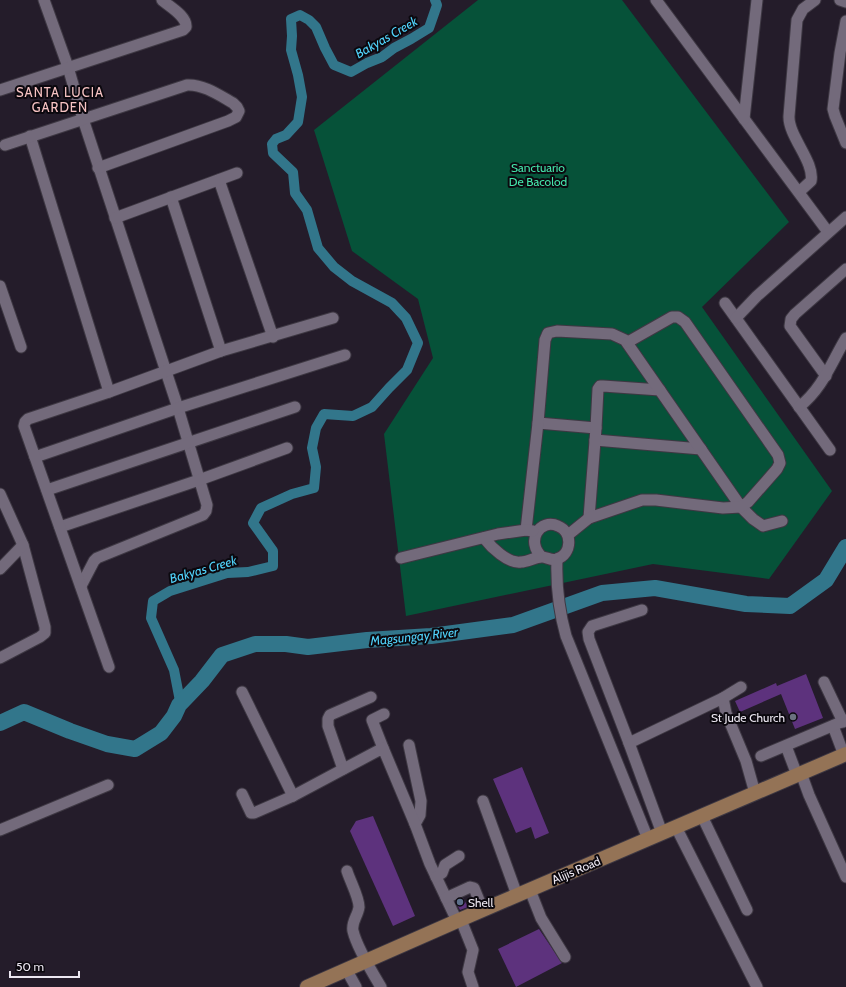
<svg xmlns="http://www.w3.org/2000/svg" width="846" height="987" viewBox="0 0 846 987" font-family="Cabin,sans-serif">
  <rect width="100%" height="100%" fill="#241c2a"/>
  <path fill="#065239" d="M478,0H622L789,222L702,307L832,491L769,579L653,564L406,616L384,434L433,358L418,299L352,251L314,130Z"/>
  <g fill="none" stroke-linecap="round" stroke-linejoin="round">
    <path stroke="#32768b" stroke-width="10" d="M179,705L180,701L174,670L151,618L153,601L170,591L227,573L248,572L273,566V551L253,523L261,508L292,494L314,488L316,467L312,448L316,428L324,414L353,416L372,407L389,388L407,370L418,343L406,318L392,303L352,281L334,267L318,248L307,210L295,193L293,172L273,153L272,144L276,139L286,135L298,122L302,97L298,75L291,50L292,36L291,19L300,15L309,20L316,27L325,48L334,65L351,72L367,63L382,57L394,48L411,39L429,28L437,5L435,0"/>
    <path stroke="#32768b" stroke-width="16" d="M0,723L24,712L70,731L107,744L135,749L161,733L174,716L179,705L202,681L222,655L255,644H286L308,647L367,640L431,636L513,625L602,593L655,588L746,604L790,606L826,580L846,547"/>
  </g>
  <g fill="#5d327d">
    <path d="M806,674L823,718L795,729L781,694L740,712L735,701L776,683L777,686Z"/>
    <path d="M522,767L549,833L535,839L531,827L516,833L493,779Z"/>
    <path d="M373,816L415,916L393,926L350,831L356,821Z"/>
    <path d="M463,898L468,907L460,910L455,901Z"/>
    <path d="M539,929L562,963L516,987L498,949Z"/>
  </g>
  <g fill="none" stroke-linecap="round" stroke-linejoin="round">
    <defs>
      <g id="minor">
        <path d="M44,0L68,67L83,119L178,408L207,505L206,511L203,515L97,558L94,561L81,586"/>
        <path d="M656,0L828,232"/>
        <path d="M840,0L846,2"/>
        <path d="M846,21L840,53L833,109L835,116L846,143"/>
        <path d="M0,90L183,30L186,27C187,16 170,7 162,0"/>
        <path d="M744,119L757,0"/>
        <path d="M30,136L109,392"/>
        <path d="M5,145L187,85C203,84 219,95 233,103L237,107L239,111L236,117L228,121L98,168"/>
        <path d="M219,180L273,337"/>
        <path d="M799,192L811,181C815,162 788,136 789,116L797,20L803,9L815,0"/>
        <path d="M171,197L221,351"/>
        <path d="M115,218L237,173"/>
        <path d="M0,286L21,347"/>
        <path d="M725,303L830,450"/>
        <path d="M736,318L757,296L846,217"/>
        <path d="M826,376L790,326L791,319L795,314L846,269"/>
        <path d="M799,407C823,388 831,363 846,338"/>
        <path d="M538,423L596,428"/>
        <path d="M595,440L701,449"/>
        <path d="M35,457L178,408L345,355"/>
        <path d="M47,490L295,407"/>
        <path d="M0,494L23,545L45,627V633L40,637L0,658"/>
        <path d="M589,518L596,428L598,389L600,386H603L660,390"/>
        <path d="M60,527L199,480L287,448"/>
        <path d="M526,530L538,423L545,340L548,333L557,331L612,334L625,340L741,507L753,519L763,526L782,521"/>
        <path d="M568,535L589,518L642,500H656L723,508L741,507L748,502L777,469L780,463L778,455L685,322L678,317H672L628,342"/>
        <path d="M484,538C491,547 508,564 521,562C528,562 535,557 542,557C547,557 551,561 557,559C572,554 573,532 558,526C540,518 525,541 542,557"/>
        <path d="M401,558L498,534L526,530L533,531"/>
        <path d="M557,559C556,585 559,611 566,636L648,839"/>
        <path d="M0,569L23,545"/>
        <path d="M109,667L24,426L25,422L28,419L109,392L221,351L333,318"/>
        <path d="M824,682L843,722"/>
        <path d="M242,692L293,796"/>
        <path d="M723,698L726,713L746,761L755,793"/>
        <path d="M833,726L844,755"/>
        <path d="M629,743L589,639L588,632L592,626L642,610"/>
        <path d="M409,745L421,801L420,815L415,824"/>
        <path d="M786,746L797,775"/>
        <path d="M383,748L372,720L384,714"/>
        <path d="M761,756L846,720"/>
        <path d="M343,769L328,726V719L330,715L371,697"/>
        <path d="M801,773L809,795L846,877"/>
        <path d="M242,794L251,813H254L293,796L383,748L415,824L430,864L457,921"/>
        <path d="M483,801L517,895"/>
        <path d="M702,816L747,910"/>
        <path d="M676,827L757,987"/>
        <path d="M0,830L108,785"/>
        <path d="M662,833L629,743L723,698L741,687"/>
        <path d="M347,871C350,881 359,897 359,907C358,916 351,922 353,931C357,948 372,972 381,987"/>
        <path d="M436,877L442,873L445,865L459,856"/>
        <path d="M530,890L541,918L565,957"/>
        <path d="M446,898L470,887L474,888L483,910"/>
        <path d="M461,920L473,950L468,972L473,987"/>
        <path d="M346,969L356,987"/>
      </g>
      <path id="major" d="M307,987L457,921L846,754"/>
    </defs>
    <use href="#minor" stroke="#3e3843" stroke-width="13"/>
    <use href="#major" stroke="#3e3843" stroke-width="16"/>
    <use href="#minor" stroke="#736a7b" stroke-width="11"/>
    <use href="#major" stroke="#947356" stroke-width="14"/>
  </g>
  <circle fill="#6b7280" stroke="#0b080e" stroke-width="1.5" cx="793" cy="717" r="4"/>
  <circle fill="#5c6f8a" stroke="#0b080e" stroke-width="1.5" cx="460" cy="902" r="4"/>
  <g text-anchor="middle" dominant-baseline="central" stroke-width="4" stroke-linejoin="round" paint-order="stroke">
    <g font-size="12" fill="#44e5ab" stroke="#0b080e">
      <text x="538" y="167">Sanctuario<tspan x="538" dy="14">De Bacolod</tspan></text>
    </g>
    <g font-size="12" fill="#ece7f1" stroke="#0b080e" text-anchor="end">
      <text x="785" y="717">St Jude Church</text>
      <text x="468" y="902" text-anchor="start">Shell</text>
    </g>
    <g font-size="12" fill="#ece7f1" stroke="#0b080e">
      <text transform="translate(576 870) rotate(-23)">Alijis Road</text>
    </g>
    <g font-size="13" font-style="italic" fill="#50d2fa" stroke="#0b080e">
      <text transform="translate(386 37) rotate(-30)">Bakyas Creek</text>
      <text transform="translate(203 569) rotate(-16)">Bakyas Creek</text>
      <text transform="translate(414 636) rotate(-6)">Magsungay River</text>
    </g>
    <g font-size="13" letter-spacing="1" fill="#f7c3c3" stroke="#0b080e">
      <text x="60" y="92">SANTA LUCIA<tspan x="60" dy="15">GARDEN</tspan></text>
    </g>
  </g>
  <path d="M10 971v6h69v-6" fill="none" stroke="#ece7f1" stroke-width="2"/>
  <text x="16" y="971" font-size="12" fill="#ece7f1" stroke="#0b080e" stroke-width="3" paint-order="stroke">50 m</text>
</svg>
